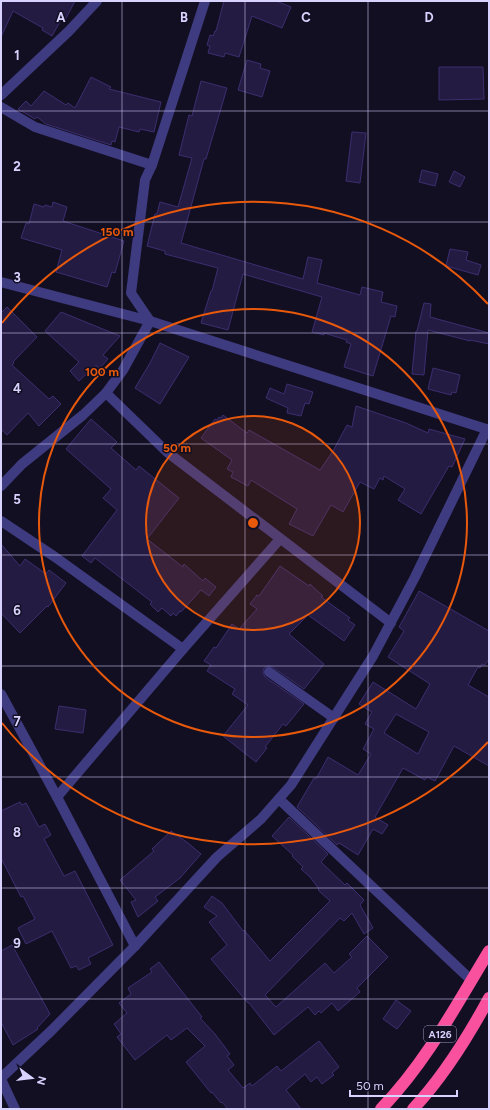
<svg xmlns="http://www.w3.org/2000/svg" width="490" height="1110" viewBox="0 0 490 1110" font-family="Figtree,sans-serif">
  <rect width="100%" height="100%" fill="#130f23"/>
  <g fill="#241b43" stroke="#3c2e6f" fill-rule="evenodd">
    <path d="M1,1H75L64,22L61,20L52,36L42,30L43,28L13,11L1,37Z"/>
    <path d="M224,1H276L291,7L282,28L252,16L239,57L225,53L224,57L208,53L210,46L207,45L210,35L213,36L215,31H216Z"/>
    <path d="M247,60L261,64L260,68L270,71L262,97L238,90Z"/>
    <path d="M439,67H483L484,99L439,100Z"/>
    <path d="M91,77L111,87L109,89L161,102L154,132L140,129L139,132L119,127L115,142L112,141L111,145L46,124L37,117L35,119L18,109L26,101L31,106L44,91L66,105L68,103L75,108Z"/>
    <path d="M201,81L227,88L206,159H204L181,243L303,279L308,257L322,260L317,283L360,295L362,287L383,292L381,302L397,306L395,317L391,316L373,376L344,367L351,344L346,342L347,340L324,333V335L312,332L322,297L243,274L228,330L201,323L211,291H212L218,268L165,254V251L147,246L155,214H157L160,202L178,207L192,158L179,155L189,115L192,116Z"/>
    <path d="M352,132L366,133L360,183L346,181Z"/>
    <path d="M422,170L438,174L435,186L419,182Z"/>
    <path d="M454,171L465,177L460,187L449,182Z"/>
    <path d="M53,202L67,207L63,221L124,241L115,273L112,272L107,287L56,272L62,250L21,238L26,223L29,224L34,204L44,207L45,205L52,207Z"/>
    <path d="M450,249L468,252L466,260L481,265L478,275L446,266Z"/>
    <path d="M424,303L431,304L430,317L489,333V344L470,340V341L428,330L424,375L412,374L416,331H417Z"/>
    <path d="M7,307L37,337L13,362L14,363L12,365L49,399L53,396L61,404L39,426L28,413L7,435L1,429V313Z"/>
    <path d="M61,312L120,336L103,355L108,359L99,369L96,365L79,381L70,371L79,362L45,331Z"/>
    <path d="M160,343L189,357L160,404L135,388L150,363Z"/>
    <path d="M433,368L460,375L456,393L452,392L451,395L428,389Z"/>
    <path d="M287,384L313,392L309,404L305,403L301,416L287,413L288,408L266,398L270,388L284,394Z"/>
    <path d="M356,406L406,423L428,433L429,429L465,439L452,467L449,466L421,514L398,500L405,489L384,476L383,480L380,478L374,489L360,482L343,512L331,505L313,536L289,524L297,509L251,480L248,486L231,477L233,472L227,469L232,460L201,438L215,419L217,420L219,417L221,418L223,415L247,433L249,430L320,470L333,451L347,425L352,427Z"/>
    <path d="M91,419L117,442L111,448L136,470L139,466L179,498L147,539L183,567L184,564L203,581L205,578L216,587L209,596L201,590L181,612L180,611L176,616L173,613L171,616L162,608L158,612L150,604L152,602L95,558L91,563L82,556L117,510L103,498L111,489L66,449Z"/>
    <path d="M1,544L20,566L25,559L46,574L49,570L66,583L48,607L47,606L20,633L1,613Z"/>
    <path d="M280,566L309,586L310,584L323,596L321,597L350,618L348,620L355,625L344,641L308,615L289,634L324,664L304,689L272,667L269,666L264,668L263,672L265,677L304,704L286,726L283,724L265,747L267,748L256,762L223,736L248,705L232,694L235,689L207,671L211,665L204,661L214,647L216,648L232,624L239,629L257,609L250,604L257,595L259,596Z"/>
    <path d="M419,591L489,631V659L485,665L482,664L480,668L478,667L468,685L489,697V766L454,746L435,781L427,777L425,780L403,768L375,817L388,825L382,834L373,829L358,855L339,843L337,845L297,807L314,778L316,779L328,757L358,775L371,754L363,749L374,729L365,724L372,712L359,704L373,682L416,709L430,684L388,657L404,631L399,627ZM396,714L429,732L418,754L384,733Z"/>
    <path d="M59,706L86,710L83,733L55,729Z"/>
    <path d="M20,802L22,805L26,803L39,827L45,824L51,835L44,839L64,876L75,871L113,945L88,958L91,964L79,970L76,966L71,968L52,931L26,944L18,928L35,919L23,896L21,897L1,858V811Z"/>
    <path d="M289,817L328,854L321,862L345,885L347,883L364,900L360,905L373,928L364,934L352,913L344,921L340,918L265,995L276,1007L325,963L334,973L352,957L349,954L367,936L388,957L357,988L360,992L338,1011L332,1003L321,1013L319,1011L315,1015L308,1007L274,1035L249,1003H248L211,959L227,945L209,922L217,916L204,907L212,896L222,903L243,931L244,930L270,961L330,901L318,890L319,889L310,877L301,869L303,867L292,856L293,855L272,836Z"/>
    <path d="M171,831L188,843L201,854L180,878L155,897L158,901L138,917L131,902L136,900L120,880L154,851L152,849Z"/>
    <path d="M12,945L50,1014L37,1028L38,1029L13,1045L1,1022V951Z"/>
    <path d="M159,962L202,1017L200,1018L215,1034L230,1054L227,1056L234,1065L228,1070L243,1088L250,1083L252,1086L277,1066L281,1071L319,1041L339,1067L332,1073L334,1075L322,1084L317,1077L311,1082L305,1074L286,1090L301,1109H228L222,1102L221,1103L212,1092L211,1093L186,1062L205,1046L187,1028L171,1040L167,1035L135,1060L117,1037L121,1034L114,1024L127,1013L119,1003L131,994L128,988L152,972L150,969Z"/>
    <path d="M396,1000L411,1011L397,1029L383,1019Z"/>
  </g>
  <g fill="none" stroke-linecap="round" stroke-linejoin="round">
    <g stroke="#3f3b80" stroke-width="10">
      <path d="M1,95L69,31L97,1"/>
      <path d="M1,107L35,127L152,165"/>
      <path d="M1,282L150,321L489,430"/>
      <path d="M150,321L131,293L145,180L152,165L205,1"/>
      <path d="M106,393L167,452L391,623"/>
      <path d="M1,486L22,464L83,415L106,393L123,370L150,321"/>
      <path d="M1,521L55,557L183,649"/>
      <path d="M269,672L334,718"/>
      <path d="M1,694L57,797L135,946"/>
      <path d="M57,797L183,649L280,539"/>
      <path d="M279,799L471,980"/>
      <path d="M1,1078L51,1031L135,946L217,857L261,819L291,785L373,656L415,577L487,429"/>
      <path d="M1,1079L15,1109"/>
    </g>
    <g stroke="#f9519e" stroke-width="12">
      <path d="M381,1109C427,1061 455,1007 489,951"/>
      <path d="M413,1109C443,1077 468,1037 489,998"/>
    </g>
  </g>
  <path fill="none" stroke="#d8d2fe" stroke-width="1" stroke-opacity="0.55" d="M122,1V1109M245,1V1109M368,1V1109M1,111H489M1,222H489M1,333H489M1,444H489M1,555H489M1,666H489M1,777H489M1,888H489M1,999H489"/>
  <circle cx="253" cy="523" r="107" fill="#e8590c" fill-opacity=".12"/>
  <g fill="none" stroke="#e8590c" stroke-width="2">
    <circle cx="253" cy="523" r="107"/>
    <circle cx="253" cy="523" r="214"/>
    <path d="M488 742A321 321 0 0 1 2 723M2 323A321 321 0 0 1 488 304"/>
  </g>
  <g text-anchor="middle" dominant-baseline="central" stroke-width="3" stroke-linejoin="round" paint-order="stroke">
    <rect fill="#130f23" stroke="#9d98bc" stroke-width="1" x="424" y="1026" width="32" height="16" rx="3"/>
    <g font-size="10" font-weight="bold" fill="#d8d2fe">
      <text x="440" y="1034">A126</text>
    </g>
  </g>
  <g font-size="13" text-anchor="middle" font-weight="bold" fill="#d8d2fe" stroke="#130f23" stroke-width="3" stroke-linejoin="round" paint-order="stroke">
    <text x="61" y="22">A</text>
    <text x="184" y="22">B</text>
    <text x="306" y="22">C</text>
    <text x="429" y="22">D</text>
    <text x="17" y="60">1</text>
    <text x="17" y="171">2</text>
    <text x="17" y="282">3</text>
    <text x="17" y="393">4</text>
    <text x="17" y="504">5</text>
    <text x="17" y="615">6</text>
    <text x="17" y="726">7</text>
    <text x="17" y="837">8</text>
    <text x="17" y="948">9</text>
  </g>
  <circle cx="253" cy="523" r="6" fill="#e8590c" stroke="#130f23" stroke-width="2"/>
  <g font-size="12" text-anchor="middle" font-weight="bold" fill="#e8590c" stroke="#130f23" stroke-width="3" stroke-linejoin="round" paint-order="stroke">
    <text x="117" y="236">150 m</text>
    <text x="102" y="376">100 m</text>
    <text x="177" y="452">50 m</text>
  </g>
  <rect width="490" height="1110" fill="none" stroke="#d8d2fe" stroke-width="4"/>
  <g transform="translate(32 1078) rotate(105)" stroke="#130f23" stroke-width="3" paint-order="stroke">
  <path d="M0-3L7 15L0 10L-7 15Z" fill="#d8d2fe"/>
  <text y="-6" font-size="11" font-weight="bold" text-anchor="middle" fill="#d8d2fe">N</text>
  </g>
  <path d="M350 1090v6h107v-6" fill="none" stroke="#d8d2fe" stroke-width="2"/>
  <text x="356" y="1090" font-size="12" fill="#d8d2fe" stroke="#130f23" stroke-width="3" paint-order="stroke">50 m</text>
</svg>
